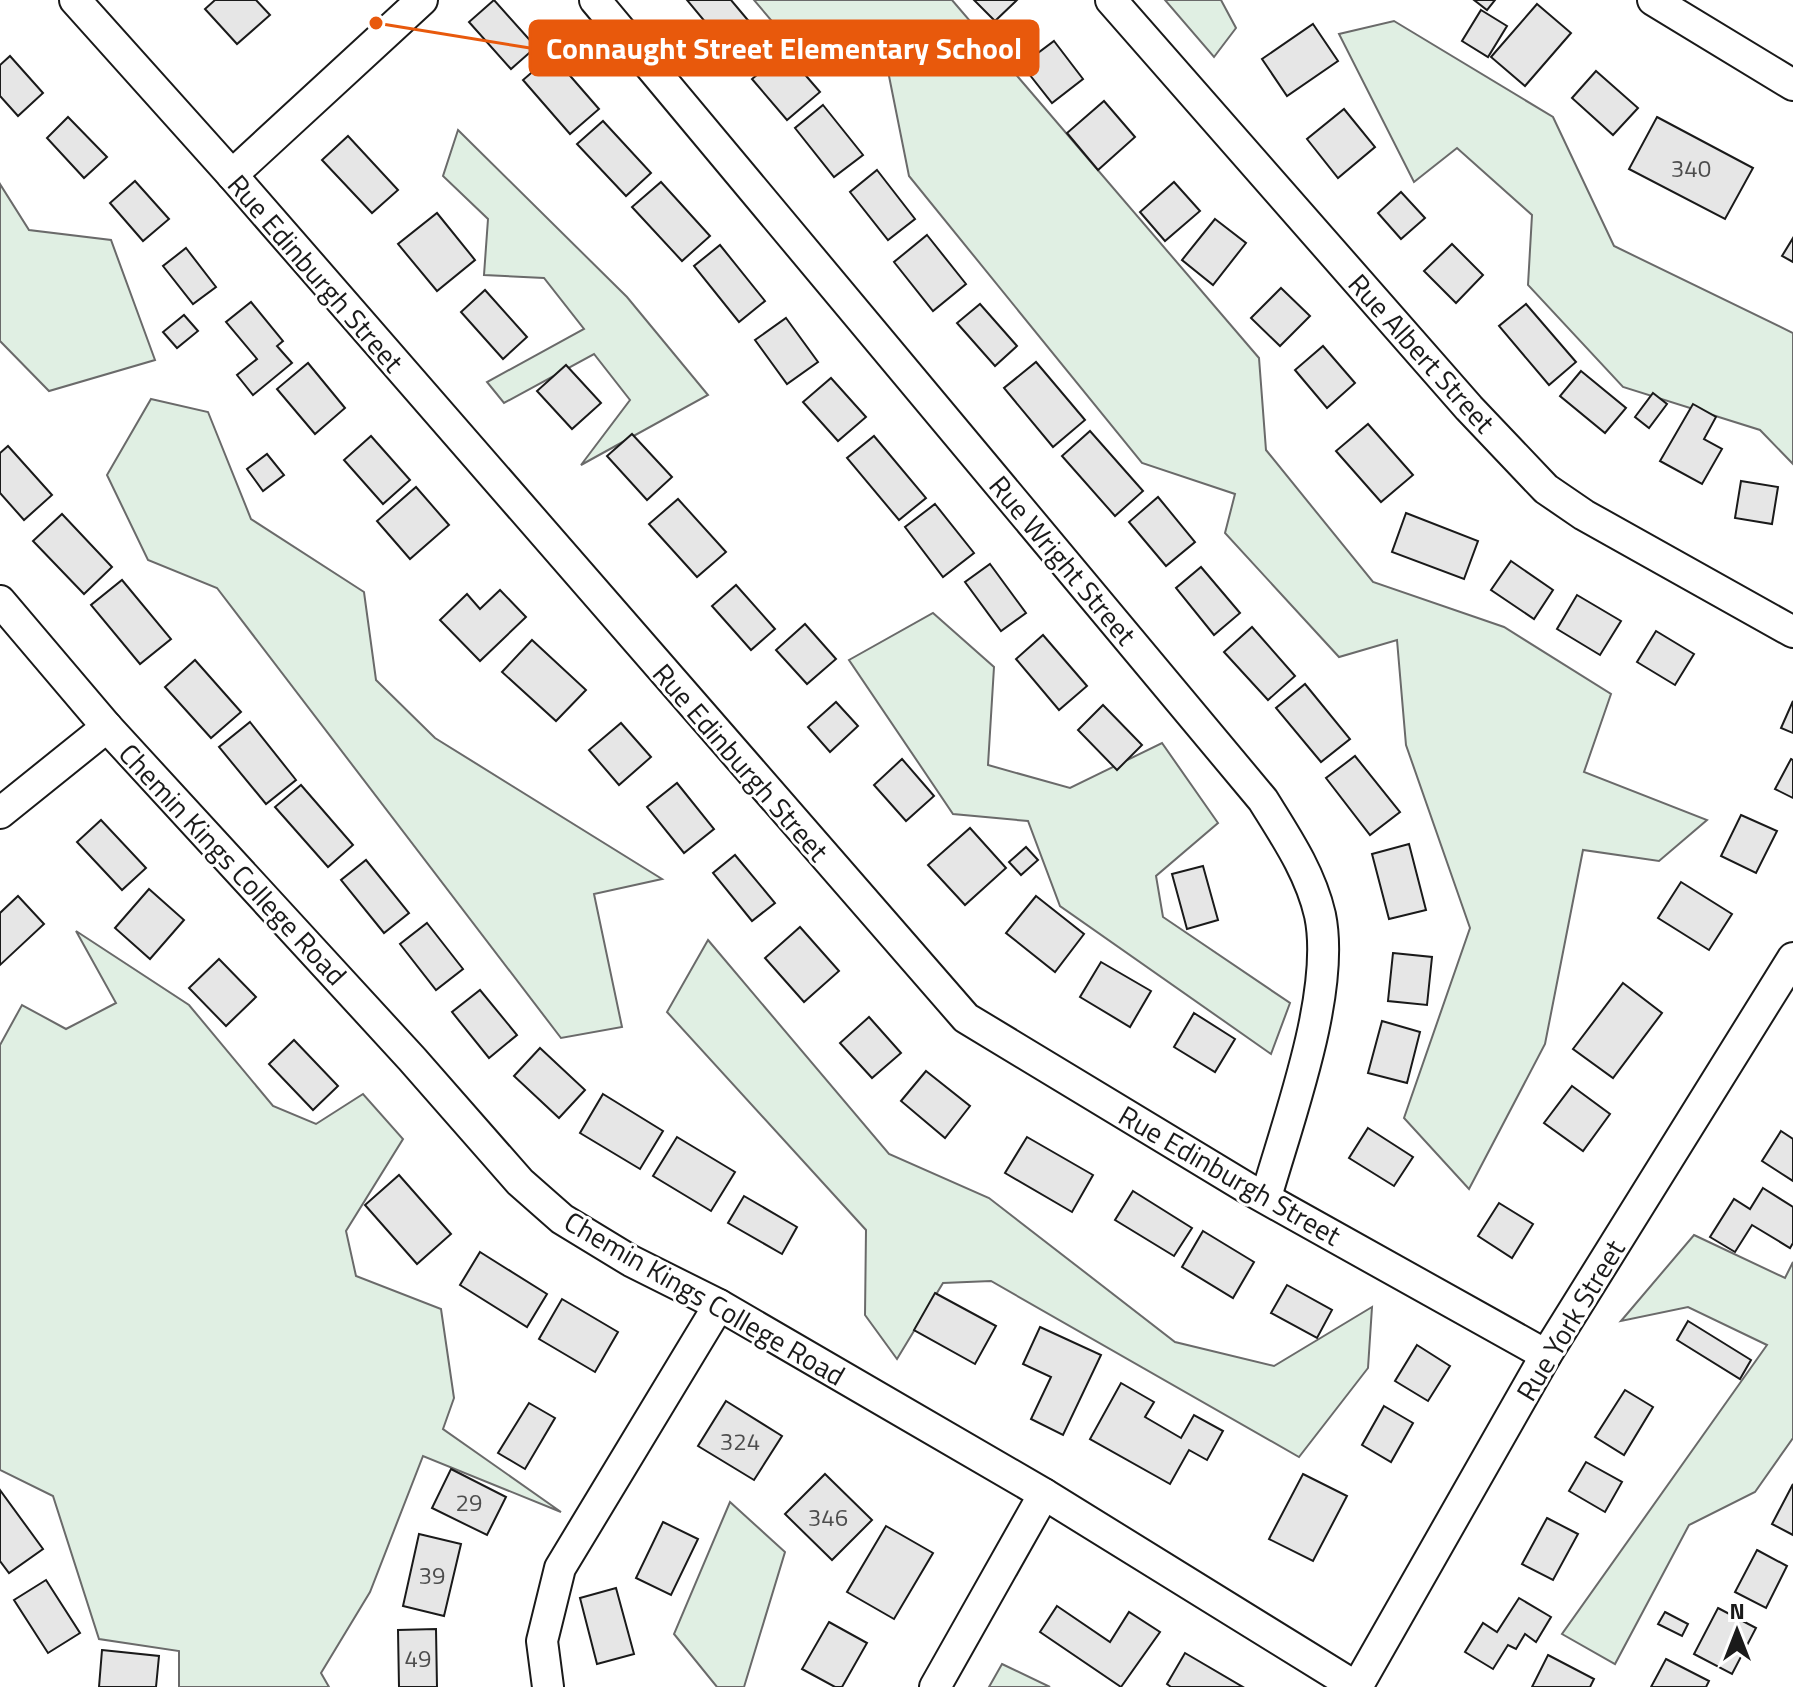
<svg xmlns="http://www.w3.org/2000/svg" width="1793" height="1687" viewBox="0 0 1793 1687" font-family="'Titillium Web',sans-serif">
  <rect width="100%" height="100%" fill="#fff"/>
  <g fill="#e0efe3" stroke="#6a6a6a" stroke-width="2">
    <path d="M754,0H952L1259,358L1266,450L1373,582L1504,627L1611,694L1584,772L1707,820L1659,861L1583,850L1545,1044L1469,1189L1404,1118L1470,928L1406,745L1397,640L1339,657L1225,533L1235,494L1142,463L909,176L883,46L810,66Z"/>
    <path d="M1165,0H1221L1236,28L1214,57Z"/>
    <path d="M1394,21L1553,117L1614,246L1793,333V464L1760,430L1623,387L1528,285L1532,215L1457,148L1414,182L1339,34Z"/>
    <path d="M458,130L627,297L708,395L581,465L630,400L594,354L504,403L487,382L584,329L544,278L484,275L488,219L443,176Z"/>
    <path d="M0,184L29,230L111,240L155,360L49,391L0,341Z"/>
    <path d="M151,399L208,412L251,519L364,592L376,680L435,738L662,879L594,894L622,1027L561,1038L217,588L148,560L107,475Z"/>
    <path d="M933,613L994,667L988,765L1070,788L1162,743L1218,823L1156,876L1163,917L1290,1003L1271,1054L1060,906L1028,821L953,814L849,660Z"/>
    <path d="M76,931L189,1005L273,1106L316,1124L363,1094L403,1139L346,1231L356,1276L441,1309L454,1398L443,1429L561,1512L423,1456L370,1592L321,1673L329,1687H179V1651L99,1639L53,1496L0,1470V1045L22,1005L66,1029L116,1003Z"/>
    <path d="M708,940L889,1154L989,1198L1175,1342L1274,1366L1372,1307L1368,1368L1299,1457L991,1281L943,1283L897,1359L865,1315L866,1230L667,1012Z"/>
    <path d="M1694,1235L1785,1278L1793,1262V1438L1755,1492L1689,1525L1615,1664L1562,1634L1767,1345L1688,1307L1621,1321Z"/>
    <path d="M730,1502L785,1552L744,1687H717L674,1634Z"/>
    <path d="M1002,1664L1050,1687H989Z"/>
  </g>
  <g fill="#e6e6e6" stroke="#1a1a1a" stroke-width="2">
    <path d="M215,0H256L270,15L237,44L205,9Z"/>
    <path d="M494,0L536,47L511,69L469,22Z"/>
    <path d="M687,0H731L757,31L731,53Z"/>
    <path d="M974,0H1017L995,21Z"/>
    <path d="M1474,0H1495L1487,10Z"/>
    <path d="M1537,4L1571,33L1525,86L1491,57Z"/>
    <path d="M1481,10L1507,26L1488,57L1462,41Z"/>
    <path d="M1313,24L1338,61L1287,96L1262,59Z"/>
    <path d="M769,33L820,92L787,120L752,79L758,74L743,56Z"/>
    <path d="M1054,41L1083,79L1052,103L1022,65Z"/>
    <path d="M552,55L599,109L570,134L523,80Z"/>
    <path d="M10,56L43,93L18,116L0,96V65Z"/>
    <path d="M1596,71L1638,108L1613,135L1572,98Z"/>
    <path d="M1104,101L1135,137L1098,170L1067,133Z"/>
    <path d="M823,105L863,155L834,177L795,128Z"/>
    <path d="M1344,109L1375,147L1338,178L1307,139Z"/>
    <path d="M68,117L107,157L84,178L47,138Z"/>
    <path d="M1657,117L1753,168L1725,219L1629,169Z"/>
    <path d="M603,121L651,173L626,196L577,144Z"/>
    <path d="M348,136L398,190L372,213L322,160Z"/>
    <path d="M877,170L915,219L888,240L850,192Z"/>
    <path d="M135,181L169,219L143,241L110,203Z"/>
    <path d="M661,182L710,236L682,261L632,207Z"/>
    <path d="M1174,182L1200,211L1165,241L1140,212Z"/>
    <path d="M1401,192L1425,218L1401,239L1378,213Z"/>
    <path d="M437,213L475,260L437,291L398,244Z"/>
    <path d="M1215,219L1246,243L1213,285L1182,260Z"/>
    <path d="M927,235L966,284L933,311L894,262Z"/>
    <path d="M1793,238V262L1782,256Z"/>
    <path d="M1452,244L1483,275L1456,303L1424,271Z"/>
    <path d="M720,245L765,301L739,322L694,266Z"/>
    <path d="M186,248L216,287L193,304L163,266Z"/>
    <path d="M1281,288L1310,316L1280,346L1251,318Z"/>
    <path d="M485,290L527,337L503,359L461,312Z"/>
    <path d="M251,302L283,341L277,346L292,363L253,395L237,375L257,359L226,322Z"/>
    <path d="M980,304L1017,346L995,366L957,323Z"/>
    <path d="M1526,304L1576,362L1549,385L1499,326Z"/>
    <path d="M184,315L198,331L177,348L163,332Z"/>
    <path d="M786,318L818,362L787,384L755,340Z"/>
    <path d="M1323,346L1355,383L1327,408L1295,370Z"/>
    <path d="M1036,362L1085,420L1053,447L1004,388Z"/>
    <path d="M308,363L345,408L315,434L277,389Z"/>
    <path d="M566,365L601,403L572,429L537,391Z"/>
    <path d="M1581,371L1626,408L1605,433L1560,396Z"/>
    <path d="M831,378L866,417L838,441L803,402Z"/>
    <path d="M1653,393L1667,404L1649,428L1635,417Z"/>
    <path d="M1693,404L1716,417L1704,439L1722,449L1702,484L1660,461Z"/>
    <path d="M1368,424L1413,475L1381,502L1336,451Z"/>
    <path d="M1090,431L1143,491L1115,516L1062,456Z"/>
    <path d="M632,434L672,477L647,500L607,456Z"/>
    <path d="M371,436L410,480L383,504L344,460Z"/>
    <path d="M874,436L926,498L899,520L847,458Z"/>
    <path d="M8,446L52,495L24,520L0,493V453Z"/>
    <path d="M267,454L284,475L263,491L247,469Z"/>
    <path d="M1741,481L1778,487L1772,524L1735,518Z"/>
    <path d="M416,487L449,525L410,559L377,521Z"/>
    <path d="M1158,497L1195,542L1166,566L1129,522Z"/>
    <path d="M678,499L726,552L697,577L649,524Z"/>
    <path d="M935,504L974,553L943,577L905,527Z"/>
    <path d="M1406,513L1478,541L1464,579L1392,552Z"/>
    <path d="M62,514L112,567L84,594L33,541Z"/>
    <path d="M1511,561L1553,590L1534,619L1491,590Z"/>
    <path d="M990,564L1026,613L1001,631L965,582Z"/>
    <path d="M1201,567L1240,613L1214,635L1176,588Z"/>
    <path d="M122,580L171,639L140,664L91,605Z"/>
    <path d="M736,585L775,629L751,650L712,606Z"/>
    <path d="M500,590L526,617L480,661L440,620L467,594L480,609Z"/>
    <path d="M1577,595L1621,621L1600,655L1557,629Z"/>
    <path d="M805,624L836,659L807,684L776,650Z"/>
    <path d="M1252,627L1295,676L1268,700L1224,652Z"/>
    <path d="M1656,631L1694,654L1675,685L1637,662Z"/>
    <path d="M1043,635L1087,686L1059,710L1016,659Z"/>
    <path d="M532,640L586,690L556,721L502,672Z"/>
    <path d="M195,660L241,712L211,738L165,687Z"/>
    <path d="M1305,684L1350,739L1321,762L1276,708Z"/>
    <path d="M1793,701V733L1781,728Z"/>
    <path d="M836,702L858,726L830,752L808,727Z"/>
    <path d="M1103,705L1142,745L1117,770L1078,730Z"/>
    <path d="M250,722L296,780L266,804L219,747Z"/>
    <path d="M621,723L651,757L619,785L589,750Z"/>
    <path d="M1355,756L1400,812L1370,835L1326,778Z"/>
    <path d="M902,759L934,796L906,821L874,785Z"/>
    <path d="M1791,759L1793,760V798L1775,789Z"/>
    <path d="M677,783L714,829L684,853L647,807Z"/>
    <path d="M301,785L353,845L328,867L275,807Z"/>
    <path d="M1741,815L1777,831L1756,873L1721,856Z"/>
    <path d="M101,820L146,868L122,890L77,842Z"/>
    <path d="M970,828L1006,868L965,905L928,865Z"/>
    <path d="M1409,844L1426,910L1389,919L1372,854Z"/>
    <path d="M1026,847L1038,860L1021,875L1009,862Z"/>
    <path d="M735,855L775,903L752,921L713,873Z"/>
    <path d="M366,860L409,913L384,933L341,880Z"/>
    <path d="M1203,866L1218,920L1187,929L1172,874Z"/>
    <path d="M1681,882L1732,914L1709,950L1658,918Z"/>
    <path d="M149,889L184,920L150,959L115,928Z"/>
    <path d="M18,896L44,924L0,965V913Z"/>
    <path d="M1036,896L1084,934L1055,972L1006,933Z"/>
    <path d="M427,923L463,969L436,990L400,944Z"/>
    <path d="M800,927L839,971L804,1002L765,958Z"/>
    <path d="M1393,953L1432,957L1427,1005L1388,1001Z"/>
    <path d="M219,959L256,997L226,1026L189,988Z"/>
    <path d="M1101,962L1151,991L1130,1027L1080,997Z"/>
    <path d="M1623,983L1662,1013L1613,1078L1573,1049Z"/>
    <path d="M480,990L517,1035L489,1058L452,1012Z"/>
    <path d="M1194,1013L1235,1039L1215,1072L1174,1047Z"/>
    <path d="M869,1017L901,1053L872,1078L840,1043Z"/>
    <path d="M1382,1021L1420,1032L1407,1083L1368,1073Z"/>
    <path d="M294,1040L338,1086L313,1110L269,1064Z"/>
    <path d="M540,1048L585,1090L559,1118L514,1076Z"/>
    <path d="M926,1071L970,1106L945,1138L901,1101Z"/>
    <path d="M1572,1086L1610,1114L1583,1151L1544,1123Z"/>
    <path d="M603,1094L663,1131L640,1169L580,1133Z"/>
    <path d="M1368,1128L1413,1157L1394,1186L1349,1158Z"/>
    <path d="M1781,1131L1793,1139V1181L1762,1161Z"/>
    <path d="M677,1137L735,1172L711,1211L653,1176Z"/>
    <path d="M1027,1137L1093,1175L1072,1212L1005,1173Z"/>
    <path d="M399,1175L451,1234L417,1264L365,1205Z"/>
    <path d="M1763,1188L1793,1207V1243L1790,1248L1752,1225L1735,1252L1710,1237L1734,1199L1750,1209Z"/>
    <path d="M1133,1191L1192,1228L1174,1256L1115,1220Z"/>
    <path d="M744,1196L797,1227L782,1254L728,1223Z"/>
    <path d="M1499,1203L1533,1224L1512,1258L1478,1236Z"/>
    <path d="M1203,1231L1254,1262L1233,1298L1182,1267Z"/>
    <path d="M480,1252L547,1294L527,1327L460,1285Z"/>
    <path d="M1287,1285L1332,1310L1317,1338L1271,1313Z"/>
    <path d="M935,1293L996,1326L975,1364L914,1330Z"/>
    <path d="M562,1299L618,1332L595,1372L539,1339Z"/>
    <path d="M1688,1321L1751,1360L1740,1379L1677,1340Z"/>
    <path d="M1040,1327L1101,1355L1063,1435L1031,1419L1051,1377L1023,1364Z"/>
    <path d="M1417,1345L1450,1366L1428,1401L1395,1381Z"/>
    <path d="M1121,1383L1154,1402L1145,1417L1181,1438L1194,1415L1223,1431L1207,1460L1189,1450L1170,1484L1090,1439Z"/>
    <path d="M1625,1390L1653,1407L1624,1455L1595,1437Z"/>
    <path d="M726,1401L782,1436L754,1480L698,1446Z"/>
    <path d="M529,1403L555,1418L525,1469L498,1453Z"/>
    <path d="M1384,1406L1413,1423L1391,1462L1362,1445Z"/>
    <path d="M1586,1462L1622,1482L1605,1512L1569,1491Z"/>
    <path d="M451,1469L506,1497L487,1535L432,1508Z"/>
    <path d="M825,1474L872,1520L832,1560L785,1514Z"/>
    <path d="M1303,1474L1347,1496L1313,1561L1269,1539Z"/>
    <path d="M1793,1484V1535L1772,1524Z"/>
    <path d="M0,1490L43,1549L9,1573L0,1561Z"/>
    <path d="M1547,1518L1578,1534L1553,1580L1522,1564Z"/>
    <path d="M663,1522L698,1539L671,1595L636,1578Z"/>
    <path d="M886,1526L933,1553L894,1619L847,1592Z"/>
    <path d="M419,1534L461,1544L444,1616L403,1606Z"/>
    <path d="M1757,1550L1787,1566L1766,1608L1735,1592Z"/>
    <path d="M46,1580L80,1633L48,1653L14,1600Z"/>
    <path d="M616,1588L634,1654L597,1664L580,1598Z"/>
    <path d="M1519,1598L1551,1617L1536,1642L1525,1634L1516,1649L1508,1645L1493,1669L1465,1652L1483,1623L1497,1632Z"/>
    <path d="M1057,1606L1110,1642L1129,1612L1160,1632L1121,1687L1040,1632Z"/>
    <path d="M1718,1608L1756,1628L1732,1674L1694,1654Z"/>
    <path d="M1665,1612L1688,1624L1682,1636L1658,1624Z"/>
    <path d="M829,1622L867,1643L842,1687H835L802,1669Z"/>
    <path d="M436,1629L437,1687H399L398,1630Z"/>
    <path d="M102,1650L159,1656L156,1687H99Z"/>
    <path d="M1185,1653L1243,1687H1171L1167,1684Z"/>
    <path d="M1548,1655L1594,1679L1590,1687H1532Z"/>
    <path d="M1666,1659L1709,1681L1706,1687H1651Z"/>
  </g>
  <g fill="none" stroke-linecap="round" stroke-linejoin="round">
    <defs>
      <g id="minor">
        <path d="M75,0L232,175L966,1018L1247,1188L1546,1355"/>
        <path d="M595,0L1263,800C1286,837 1310,872 1320,915C1336,992 1288,1120 1266,1197"/>
        <path d="M1111,0L1469,408L1546,489L1584,515L1793,632"/>
        <path d="M1653,0L1793,85"/>
        <path d="M232,175L422,0"/>
        <path d="M0,601L107,727L412,1059L520,1182L562,1219L631,1261L719,1305L1044,1494L1356,1687"/>
        <path d="M0,813L107,727"/>
        <path d="M548,1687L542,1641L560,1568L719,1305"/>
        <path d="M935,1687L1044,1494"/>
        <path d="M1357,1687L1546,1355L1793,958"/>
      </g>
    </defs>
    <use href="#minor" stroke="#1a1a1a" stroke-width="34"/>
    <use href="#minor" stroke="#fff" stroke-width="30"/>
  </g>
  <g text-anchor="middle" dominant-baseline="central" stroke-width="6" stroke-linejoin="round" paint-order="stroke">
    <g font-size="24" fill="#4d4d4d">
      <text x="1691" y="168">340</text>
      <text x="740" y="1441">324</text>
      <text x="469" y="1502">29</text>
      <text x="828" y="1517">346</text>
      <text x="432" y="1575">39</text>
      <text x="418" y="1658">49</text>
    </g>
    <g font-size="28" fill="#1a1a1a" stroke="#fff">
      <text transform="translate(316 273) rotate(49)">Rue Edinburgh Street</text>
      <text transform="translate(1422 353) rotate(48)">Rue Albert Street</text>
      <text transform="translate(1063 560) rotate(50)">Rue Wright Street</text>
      <text transform="translate(741 762) rotate(49)">Rue Edinburgh Street</text>
      <text transform="translate(233 864) rotate(47)">Chemin Kings College Road</text>
      <text transform="translate(1230 1175) rotate(30)">Rue Edinburgh Street</text>
      <text transform="translate(705 1298) rotate(30)">Chemin Kings College Road</text>
      <text transform="translate(1570 1320) rotate(-59)">Rue York Street</text>
    </g>
  </g>
  <path fill="none" stroke="#e8590c" stroke-width="3" d="M376 23L530 48"/>
  <circle fill="#e8590c" stroke="#fff" stroke-width="3" cx="376" cy="23" r="8"/>
  <rect fill="#e8590c" stroke="#e8590c" stroke-width="3" x="530" y="21" width="508" height="54" rx="8"/>
  <g font-size="30" text-anchor="middle" font-weight="bold" fill="#fff">
    <text x="784" y="59">Connaught Street Elementary School</text>
  </g>
  <g transform="translate(1737 1631)" stroke="#ffffff" stroke-width="6" paint-order="stroke">
  <path d="M0-6L14 30L0 20L-14 30Z" fill="#1a1a1a"/>
  <text y="-12" font-size="22" font-weight="bold" text-anchor="middle" fill="#1a1a1a">N</text>
  </g>
</svg>
